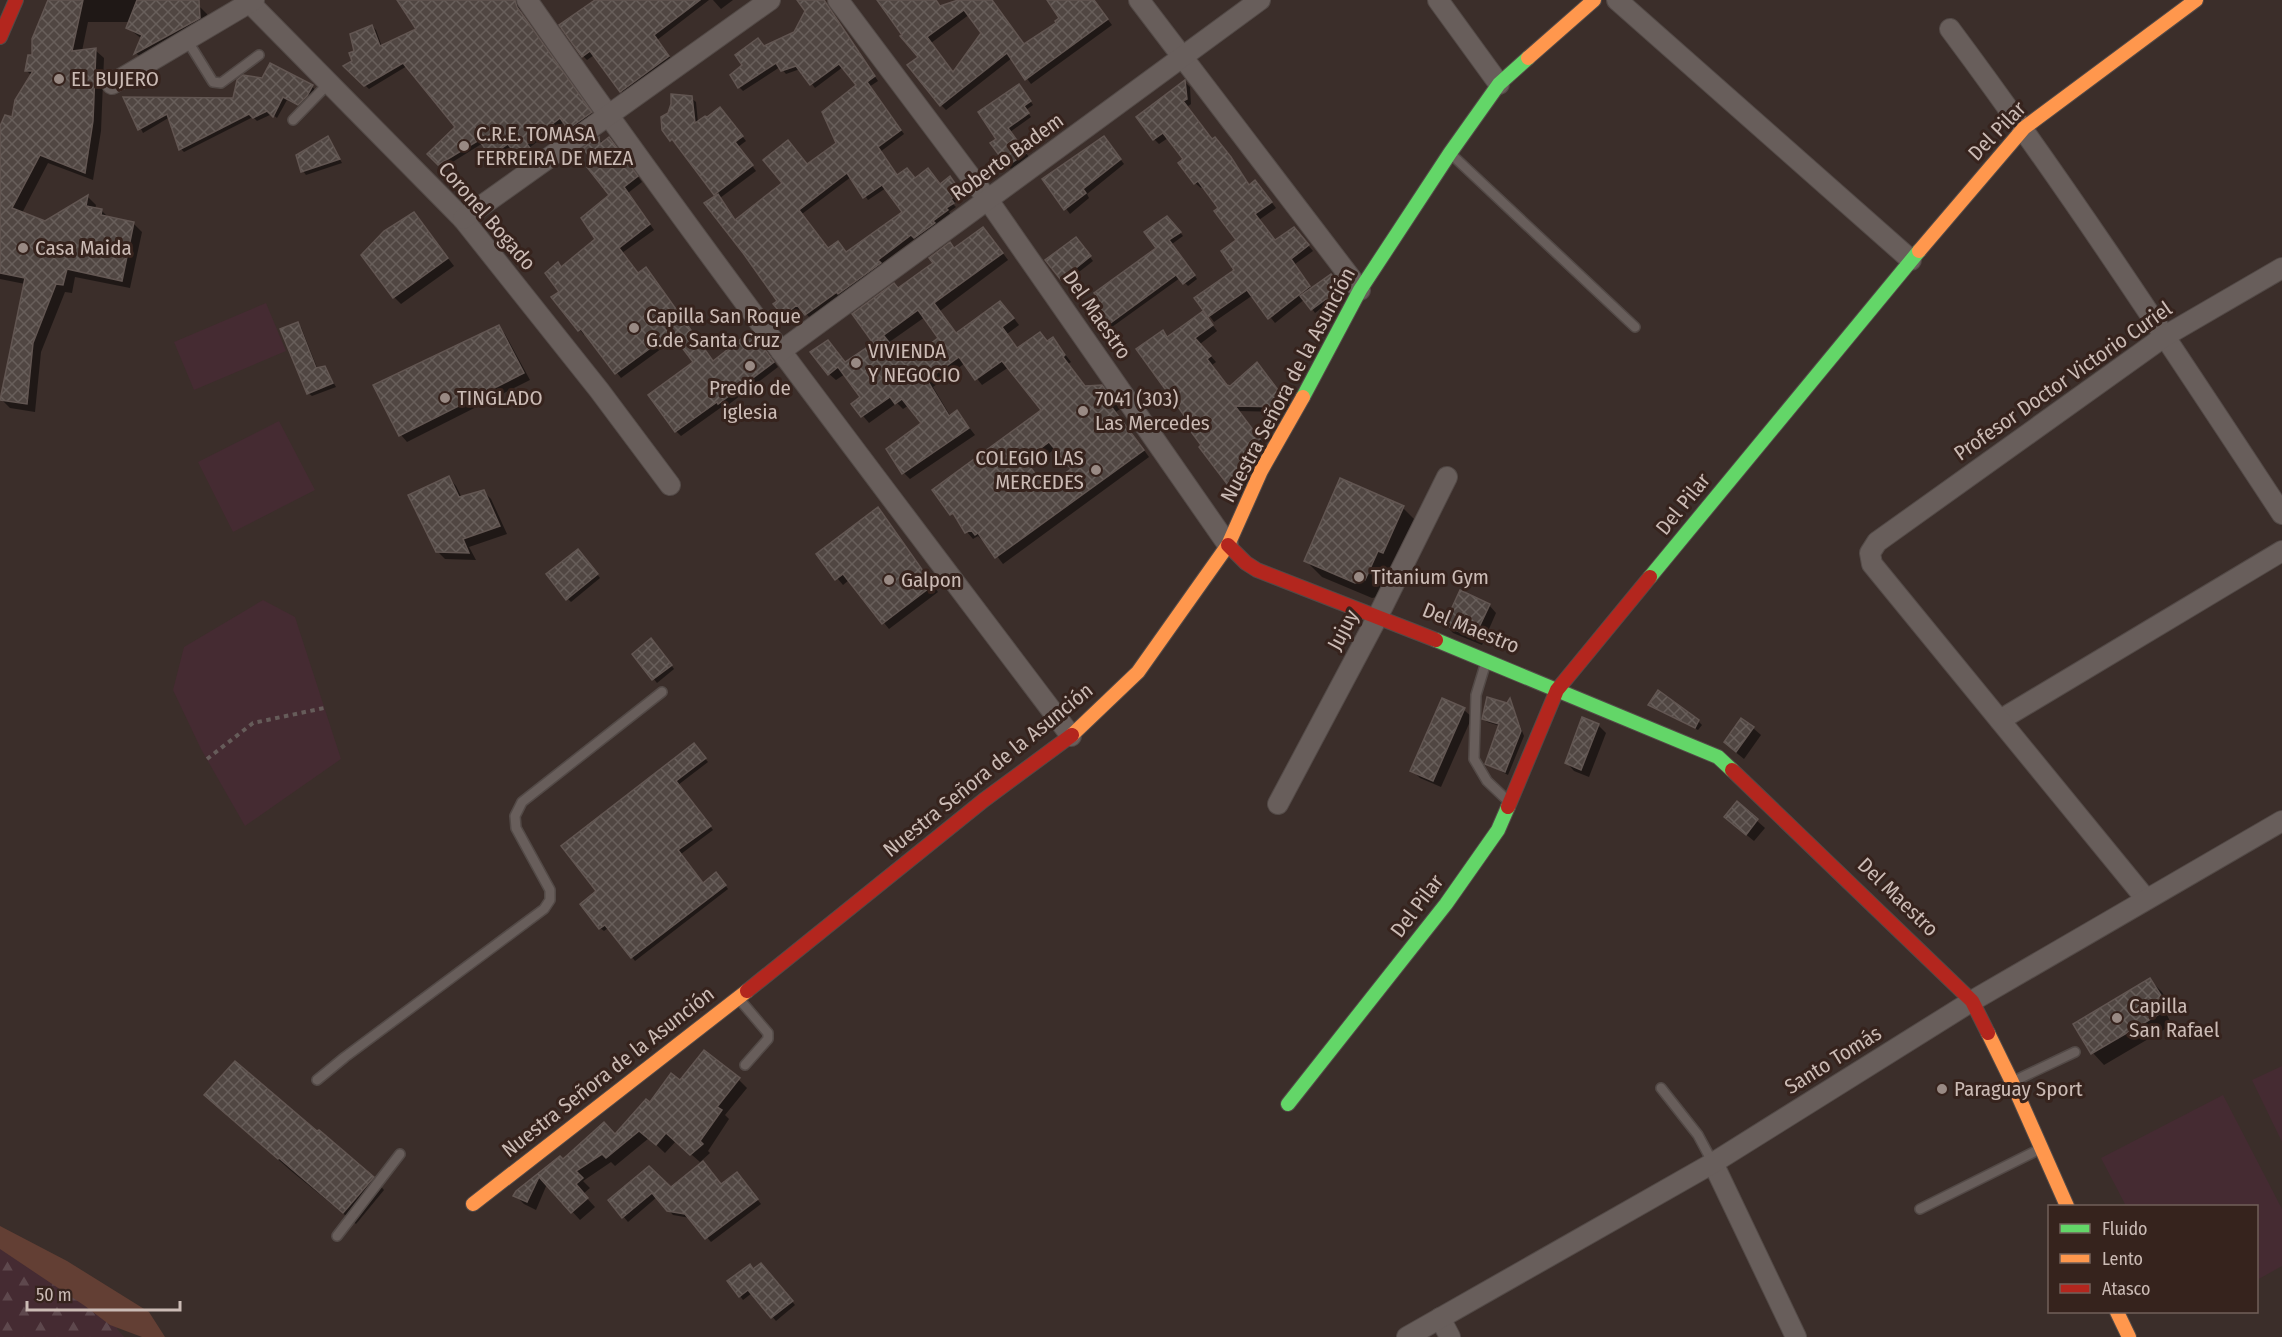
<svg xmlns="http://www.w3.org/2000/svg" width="2282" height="1337" viewBox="0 0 2282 1337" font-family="'Fira Sans Condensed',sans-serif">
  <defs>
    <pattern id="forest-firs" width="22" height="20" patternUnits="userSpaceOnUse" patternTransform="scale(1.5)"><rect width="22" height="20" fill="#452b32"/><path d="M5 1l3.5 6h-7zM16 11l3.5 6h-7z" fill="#5e484d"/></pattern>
    <pattern id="building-cross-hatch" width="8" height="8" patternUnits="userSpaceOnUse" patternTransform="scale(1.5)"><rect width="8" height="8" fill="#504642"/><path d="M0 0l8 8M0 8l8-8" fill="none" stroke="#685f5b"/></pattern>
  </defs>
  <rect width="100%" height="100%" fill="#3b2e2a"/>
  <g fill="#452b32">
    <path d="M266,303L286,351L194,390L174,342Z"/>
    <path d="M279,421L315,490L233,532L198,462Z"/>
    <path d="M263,600L295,617L341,759L245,826L201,749L173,690L184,647Z"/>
    <path d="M2282,1066V1142L2252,1080Z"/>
    <path d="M2223,1095L2282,1209V1266L2257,1280L2256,1206H2126L2101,1158Z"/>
  </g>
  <path fill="url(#forest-firs)" d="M0,1237L120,1305L117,1329L124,1337H0Z"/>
  <path fill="#633f34" d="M0,1226L67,1261L149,1312L165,1337H142L110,1325L85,1306L0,1249Z"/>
  <g fill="#0007" fill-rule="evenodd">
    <path d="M50,0H189L198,5L207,14L208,27L144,61L136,53L142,39L128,28L130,22H88L82,51L95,50L104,58L101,131L93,180L48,163L22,213L45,223L88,197L96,205L95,209L102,211L109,218L133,223L142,232L130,288L75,277L72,293L65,292L41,352L35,412L10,408L1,399L0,401L25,284L0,279V130L13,118L32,76L26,70L33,56Z"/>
    <path d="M399,0H518L521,12L594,117L573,132L564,122L529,148L536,158L527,165L512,147L495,159L483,143L443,168L429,154L457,127L407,66L369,89L346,67L354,62L356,52L372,26L376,30L382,47L418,30Z"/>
    <path d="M606,0H709L657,40L672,60L625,95L594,55L587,60L583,56Z"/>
    <path d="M713,0H733L721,9Z"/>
    <path d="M799,0H823L878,81L869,87L904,134L880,152L898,176L940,186L954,182L964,196L953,204L956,207L949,212L951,215L919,241L916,238L881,264L883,267L810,318L801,308L788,319L775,304L779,301L718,196L664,130L691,98L696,102L698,123L724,113L746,141L738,147L756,171L720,198L735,221L838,144L858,85L843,67L815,88L800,69L786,74L780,67L743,91L739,87L764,48L795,33L807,10ZM851,177L868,200L886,188L904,212L846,253L828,250L802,214Z"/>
    <path d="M885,0H935L941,7L966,0H991L1025,45L1058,23L1062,18L1049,0H1093L1112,25L1031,84L1012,58L946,110L941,105L920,57L904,35ZM970,14L983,33L954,74L931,43Z"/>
    <path d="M1185,82L1190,87L1191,104L1187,107L1213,141L1220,144L1236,164L1250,186L1260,187L1276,208L1259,220L1275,241L1299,234L1313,251L1295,264L1312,290L1334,280L1345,294L1336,311L1329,302L1315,313L1305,299L1275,323L1253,295L1214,322L1196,298L1236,270L1238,241L1221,208L1203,186L1201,188L1195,183L1185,160L1168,138L1159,144L1154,139Z"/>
    <path d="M312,86L315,90L310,100L302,108L287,100L277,118L272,114L257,121L253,117L184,152L181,149L170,117L143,133L126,99H234Z"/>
    <path d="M1022,89L1033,105L1026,110L1031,117L1010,132L1029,157L1011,169L1008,165L998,140Z"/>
    <path d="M328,137L342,163L306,175L303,171L298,156Z"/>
    <path d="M599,139L603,143L609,139L614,144L642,182L628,193L654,230L622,253L639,275L714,363L756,338L778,367L724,408L723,406L681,436L676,431L695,363L676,338L621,378L586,333L584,335L580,330L561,292L562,268L597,239L611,196L596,163Z"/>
    <path d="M1108,143L1124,164L1087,194L1089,198L1070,214L1044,179Z"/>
    <path d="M414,214L454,266L401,304L394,297Z"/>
    <path d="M1170,221L1183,236L1172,244L1197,279L1188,286L1180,278L1105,332L1102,329L1158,248Z"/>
    <path d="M990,236L1008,260L940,311L957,334L1007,309L1019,325L1007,334L1018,349L1048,343L1053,339L1071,362L1068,364L1086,387L1101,386L1108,393L1120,409L1116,412L1149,457L1003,564L984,539L983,541L978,536L973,539L967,532L935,490L1043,410L1009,367L982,385L965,363L933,387L951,417L957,412L975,435L910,479L904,473L923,423L909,405L903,409L897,403L869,423L853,404L863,397L845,374L836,380L829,374L828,342L846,363L875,343L874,342L899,289L954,249ZM925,317L940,338L906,364L888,343ZM1056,448L1073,469L1046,488L1030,468Z"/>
    <path d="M1079,243L1093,261L1065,283L1048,261Z"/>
    <path d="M1208,319L1217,331L1200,344L1216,362L1212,365L1228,387L1230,388L1257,364L1289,405L1285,412L1238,411L1265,446L1250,456L1256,463L1240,497L1201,447L1203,445L1188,418L1163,332L1168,338Z"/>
    <path d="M297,324L301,327L318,370L325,368L336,387L312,396L308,393Z"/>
    <path d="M498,327L505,334L530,380L407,442L401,435Z"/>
    <path d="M449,478L456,486L462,498L483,491L491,499L507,534L469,547L476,560L445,559L437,551Z"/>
    <path d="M1403,508L1419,524L1381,596L1372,598L1322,577L1306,561Z"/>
    <path d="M877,509L938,592L889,629L849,580L843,585L818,555Z"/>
    <path d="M581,554L600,578L571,602L568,599Z"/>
    <path d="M1489,605L1496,613L1482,645L1453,633L1446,625Z"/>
    <path d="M655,644L674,669L657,683L634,654Z"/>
    <path d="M1442,700L1464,710L1472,717L1441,787L1420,778L1412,770Z"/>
    <path d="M1510,700L1524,736L1508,775L1486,763L1500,726L1487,722L1484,718L1508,705Z"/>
    <path d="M1650,705L1698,721L1702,725L1698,730Z"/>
    <path d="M1598,725L1606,733L1589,777L1574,771L1567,763Z"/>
    <path d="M1753,728L1761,735L1744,759L1733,750Z"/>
    <path d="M697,749L708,762L678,785L713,830L681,854L704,884L720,878L728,889L635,961L609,927L604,931L600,928L598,891Z"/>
    <path d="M1737,803L1765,828L1754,841L1733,824Z"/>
    <path d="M2150,980L2162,992L2172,1009L2166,1013L2172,1025L2104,1065L2093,1053Z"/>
    <path d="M739,1080L747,1088L725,1115L729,1119L708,1151L710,1153L700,1162L676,1141L665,1153L649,1138L615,1166L611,1162L583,1181L590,1188L583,1194L595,1207L580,1220L547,1184L536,1210L524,1204L515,1195L560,1158L563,1161L616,1135L650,1104L681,1082Z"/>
    <path d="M218,1106L373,1178L384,1190L356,1224L290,1170Z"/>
    <path d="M741,1179L761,1204L711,1242L690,1218L673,1215L657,1197L628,1222L610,1200L671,1189L721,1186Z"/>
    <path d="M764,1268L795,1305L776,1321L752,1293L743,1300L729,1281L754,1270Z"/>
  </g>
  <g fill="url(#building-cross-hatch)" stroke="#625652" stroke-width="1.5" fill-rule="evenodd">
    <path d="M48,0H83L72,51L96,48L93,121L85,173L40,155L12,208L45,221L88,195L86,206L102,209L101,215L134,222L122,281L67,269L63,285L56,284L33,343L27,404L0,400L25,278L0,273V126L5,115L12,117L15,100L33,71H25L28,55H32V39Z"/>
    <path d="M137,0H199L200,18L134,54L142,35L126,28Z"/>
    <path d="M397,0H515L517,7L592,112L568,129L560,118L527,144L534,154L521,163L508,144L490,156L479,140L438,165L427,154L455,127L403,63L364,86L343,66L352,61L349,53L354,51L350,34L372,25L380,46L416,29Z"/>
    <path d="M595,0H700L654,35L669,56L620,92L590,51L582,57L559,25Z"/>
    <path d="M797,0H824L875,76L867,82L901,130L878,147L897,175L907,168L915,178L928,168L940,184L950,176L961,192L951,199L954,203L946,208L948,210L933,221L935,223L914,238L911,235L878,260L881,263L838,294L837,292L805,315L797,305L783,316L773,304L777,301L743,253L704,203L718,194L735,220L782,183L763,160L788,140L807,164L836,143L822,112L856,85L839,64L810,85L796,66L781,71L776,63L738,88L730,75L742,65L735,55L758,38L764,46L794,32L805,11ZM847,173L863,198L882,185L902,212L846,252L838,241L828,248L799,210Z"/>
    <path d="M877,0H936L940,6L958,0H992L1024,44L1056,23L1055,21L1059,18L1047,0H1094L1108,19L1025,80L1007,53L940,106L907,65L918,57L900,36L902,35ZM964,10L981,33L953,72L927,37Z"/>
    <path d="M270,63L313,85L307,96L298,105L283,97L273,117L267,111L253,118L249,114L179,150L167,114L138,130L123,97L233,98L237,80L243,75L262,78Z"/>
    <path d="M1185,80L1187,99L1183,101L1212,139L1215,137L1231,157L1249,185L1255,180L1272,202L1255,214L1275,240L1294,227L1309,245L1291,259L1310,286L1268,319L1247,290L1208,317L1194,298L1234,270L1221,251L1236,240L1214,211L1218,208L1198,181L1194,184L1178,163L1183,159L1163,133L1153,140L1136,117Z"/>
    <path d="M1019,84L1031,101L1024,106L1029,113L1008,128L1026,153L1007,166L990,143L996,139L978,112Z"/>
    <path d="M671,94L692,96L695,123L705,116L707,117L720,107L743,136L735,142L753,165L714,195L672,139L670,141L662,130L661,117L668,113L671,104Z"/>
    <path d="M328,136L340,159L301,172L296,155Z"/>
    <path d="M1104,136L1121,159L1083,189L1086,193L1064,210L1042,179Z"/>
    <path d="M599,137L600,144L609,137L638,176L624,187L650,224L619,248L638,273L646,267L713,361L751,331L774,362L718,404L717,402L675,432L648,395L693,362L671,333L615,374L581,329L578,331L551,297L559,292L545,273L558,262L561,267L595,239L581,218L609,195L587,167L593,162L583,148Z"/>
    <path d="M414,212L448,258L393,298L361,255L384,231Z"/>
    <path d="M1167,216L1181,232L1169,240L1195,275L1183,284L1176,275L1101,330L1087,311L1100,301L1094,293L1156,248L1144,232Z"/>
    <path d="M983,227L1003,253L934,303L956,333L1000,301L1014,318L1002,327L1017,348L1040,332L1047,341L1053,337L1065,355L1063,357L1085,386L1102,385L1114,402L1110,405L1144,450L995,558L978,533L975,535L971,530L965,533L953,513L950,515L932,490L1041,410L1002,361L975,380L959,357L927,380L949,416L957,410L969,428L902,474L886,449L921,423L902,399L895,404L890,397L861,417L851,404L860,397L838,367L828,375L810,352L828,340L845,362L884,336L905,362L938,338L918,310L873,343L852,314L894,283L898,288L927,267L933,263L929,258L950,242L954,248ZM1049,442L1071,469L1045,487L1025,460Z"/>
    <path d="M1076,237L1091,256L1061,280L1045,260Z"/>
    <path d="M1331,274L1343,289L1332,309L1326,299L1311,310L1300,296Z"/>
    <path d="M1203,311L1213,325L1195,338L1211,356L1207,359L1227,385L1230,386L1257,362L1284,398L1279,407L1235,406L1260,439L1246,450L1251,456L1234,493L1199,447L1201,445L1183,421L1186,418L1136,349L1163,330L1167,337Z"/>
    <path d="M298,322L316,368L325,366L333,383L307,394L280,329Z"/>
    <path d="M499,325L524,373L399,436L373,385Z"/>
    <path d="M449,476L459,497L484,490L500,526L463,539L469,553L436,552L408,495Z"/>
    <path d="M1340,478L1404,506L1383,553L1378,551L1365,580L1355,583L1304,561Z"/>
    <path d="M878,507L933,585L882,624L843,574L835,580L816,554Z"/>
    <path d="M578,549L598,574L566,600L546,574Z"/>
    <path d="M1460,590L1490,604L1474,638L1444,625Z"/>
    <path d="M651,638L672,665L652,680L632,654Z"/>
    <path d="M1658,690L1699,720L1695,728L1648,705Z"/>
    <path d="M1487,697L1507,703L1510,698L1521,731L1505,772L1485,764L1499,724L1482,719Z"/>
    <path d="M1442,698L1465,708L1433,781L1410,771Z"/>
    <path d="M1582,717L1599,724L1581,770L1565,763Z"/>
    <path d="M1741,718L1754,727L1736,752L1724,742Z"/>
    <path d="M694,743L706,758L676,781L711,826L678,850L703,883L716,872L726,885L631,958L605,925L599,929L580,904L596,891L561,846Z"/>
    <path d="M1737,801L1758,819L1746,835L1724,817Z"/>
    <path d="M2150,978L2162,997L2155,1001L2161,1013L2091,1054L2073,1024Z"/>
    <path d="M704,1050L740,1078L717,1107L722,1110L700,1141L703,1144L690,1155L666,1133L656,1145L639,1131L606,1158L602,1154L576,1171L583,1178L576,1184L588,1198L571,1213L539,1177L527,1202L513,1196L516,1191L560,1156L563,1159L604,1122L615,1134L646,1099L650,1102L671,1073L680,1080Z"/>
    <path d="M235,1061L317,1131L319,1130L374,1177L343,1213L279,1158L278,1159L204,1095Z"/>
    <path d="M703,1161L721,1184L737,1172L758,1199L705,1239L685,1214L667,1211L652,1193L622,1218L608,1200L649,1166L671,1187Z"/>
    <path d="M761,1263L793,1301L771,1318L748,1290L739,1297L727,1281L750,1264L753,1269Z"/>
  </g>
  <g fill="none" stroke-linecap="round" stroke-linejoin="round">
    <defs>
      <g id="lane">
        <path d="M187,40L213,82L221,83L259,55"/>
        <path d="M293,120L329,83"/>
        <path d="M1451,154L1635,327"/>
        <path d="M1486,662L1476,695L1474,759L1487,781L1507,800"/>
        <path d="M740,1000L768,1033V1039L745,1065"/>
        <path d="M317,1080L345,1057L544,909L550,900V890L516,828L515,816L522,802L662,692"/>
        <path d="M2014,1081L2075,1052"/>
        <path d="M1661,1088L1698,1135L1713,1163"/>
        <path d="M1920,1209L2038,1150"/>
        <path d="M337,1236L400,1154"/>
      </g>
      <g id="street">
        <path d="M244,0L250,3L463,219L599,390L670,485"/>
        <path d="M527,0C701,250 887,492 1071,736"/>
        <path d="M838,0L988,200L1228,545"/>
        <path d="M1139,0L1360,290"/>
        <path d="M1438,0L1499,84"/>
        <path d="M1617,0L1911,260"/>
        <path d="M1950,29C2067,186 2174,350 2282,514"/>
        <path d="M112,84L254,0"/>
        <path d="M463,219L770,0"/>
        <path d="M781,351L1260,0"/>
        <path d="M2000,720L2282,551"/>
        <path d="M1278,804L1378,616L1447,477"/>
        <path d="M2146,899L1872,564L1870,553L1877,542L2165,336L2282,268"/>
        <path d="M1713,1163L1796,1337"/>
        <path d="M1440,1318L1450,1337"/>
        <path d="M1407,1337L1713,1163L1972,1001L2282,821"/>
      </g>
      <g id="fast">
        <path d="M1303,397L1360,290L1450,153L1499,84L1528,58"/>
        <path d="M1650,577L1919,251"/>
        <path d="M1436,640L1718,757L1732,770"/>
        <path d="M1288,1104L1446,904L1498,830L1508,807"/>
      </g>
      <g id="slow">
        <path d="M1528,58L1594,0"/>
        <path d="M1919,251L2024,128L2196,0"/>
        <path d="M1072,735L1138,672L1228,545L1261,471L1303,397"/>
        <path d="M1988,1033L2012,1082L2067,1206"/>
        <path d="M473,1204L747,991"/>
        <path d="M2117,1312L2129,1337"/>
      </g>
      <g id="jam">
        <path d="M0,37L16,0"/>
        <path d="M1228,545L1246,563L1257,570L1436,640"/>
        <path d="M1732,770L1972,1001L1988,1033"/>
        <path d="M1508,807L1557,690L1650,577"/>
        <path d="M747,991L984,800L1072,735"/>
      </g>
    </defs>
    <use href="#lane" stroke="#534a47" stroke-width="12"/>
    <use href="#street" stroke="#534a47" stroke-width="22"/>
    <use href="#fast" stroke="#534a47" stroke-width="16"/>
    <use href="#slow" stroke="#534a47" stroke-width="16"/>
    <use href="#jam" stroke="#534a47" stroke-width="16"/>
    <path stroke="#665c5a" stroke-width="4" stroke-dasharray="4.5 4.5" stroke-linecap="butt" d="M207,759L253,723L324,708"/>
    <use href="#lane" stroke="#685e5b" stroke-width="9"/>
    <use href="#street" stroke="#685e5b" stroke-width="20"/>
    <use href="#fast" stroke="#63d668" stroke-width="14"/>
    <use href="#slow" stroke="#ff974d" stroke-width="14"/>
    <use href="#jam" stroke="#b3261e" stroke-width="14"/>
  </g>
  <g fill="#998a84" stroke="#36231d" stroke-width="2">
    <circle cx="59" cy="79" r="6"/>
    <circle cx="464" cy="146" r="6"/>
    <circle cx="23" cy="248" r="6"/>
    <circle cx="634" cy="328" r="6"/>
    <circle cx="856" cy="363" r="6"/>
    <circle cx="750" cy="366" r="6"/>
    <circle cx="445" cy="398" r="6"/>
    <circle cx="1083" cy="411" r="6"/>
    <circle cx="1096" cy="470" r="6"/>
    <circle cx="1359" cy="577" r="6"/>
    <circle cx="889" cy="580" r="6"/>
    <circle cx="2117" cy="1018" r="6"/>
    <circle cx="1942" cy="1089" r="6"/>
  </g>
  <g text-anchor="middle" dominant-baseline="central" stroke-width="6" stroke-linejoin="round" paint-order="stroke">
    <g font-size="21" fill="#cbbbb5" stroke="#36231d" text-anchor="start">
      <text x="71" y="79">EL BUJERO</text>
      <text x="476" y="134">C.R.E. TOMASA<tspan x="476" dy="24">FERREIRA DE MEZA</tspan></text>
      <text x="35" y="248">Casa Maida</text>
      <text x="646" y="316">Capilla San Roque<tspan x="646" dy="24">G.de Santa Cruz</tspan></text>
      <text x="868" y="351">VIVIENDA<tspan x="868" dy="24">Y NEGOCIO</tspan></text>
      <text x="750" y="388" text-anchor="middle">Predio de<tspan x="750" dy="24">iglesia</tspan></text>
      <text x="457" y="398">TINGLADO</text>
      <text x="1095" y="399">7041 (303)<tspan x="1095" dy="24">Las Mercedes</tspan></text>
      <text x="1084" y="458" text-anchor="end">COLEGIO LAS<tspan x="1084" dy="24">MERCEDES</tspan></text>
      <text x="1371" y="577">Titanium Gym</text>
      <text x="901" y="580">Galpon</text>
      <text x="2129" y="1006">Capilla<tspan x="2129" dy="24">San Rafael</tspan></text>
      <text x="1954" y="1089">Paraguay Sport</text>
    </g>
    <g font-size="21" fill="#cbbbb5" stroke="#36231d">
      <text transform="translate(1997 131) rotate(-46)">Del Pilar</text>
      <text transform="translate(1007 157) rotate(-36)">Roberto Badem</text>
      <text transform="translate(487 216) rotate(49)">Coronel Bogado</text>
      <text transform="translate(1097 315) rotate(55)">Del Maestro</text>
      <text transform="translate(2063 381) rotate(-35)">Profesor Doctor Victorio Curiel</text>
      <text transform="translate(1288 385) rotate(-62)">Nuestra Señora de la Asunción</text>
      <text transform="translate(1683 504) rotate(-51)">Del Pilar</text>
      <text transform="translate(1471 628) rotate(22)">Del Maestro</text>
      <text transform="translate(1343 630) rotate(-62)">Jujuy</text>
      <text transform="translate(988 770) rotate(-39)">Nuestra Señora de la Asunción</text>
      <text transform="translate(1898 897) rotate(44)">Del Maestro</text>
      <text transform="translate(1417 906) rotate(-53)">Del Pilar</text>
      <text transform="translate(1833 1060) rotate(-32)">Santo Tomás</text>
      <text transform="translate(608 1072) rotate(-38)">Nuestra Señora de la Asunción</text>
    </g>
  </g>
  <rect x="2048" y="1205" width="210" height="108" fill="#36231d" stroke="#72605a" stroke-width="1.5"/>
  <rect x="2060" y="1224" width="30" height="9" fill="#63d668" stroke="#72605a" stroke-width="1.5"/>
  <text x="2102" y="1235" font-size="18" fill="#cbbbb5">Fluido</text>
  <rect x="2060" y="1254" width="30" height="9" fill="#ff974d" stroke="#72605a" stroke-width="1.5"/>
  <text x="2102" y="1265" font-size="18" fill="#cbbbb5">Lento</text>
  <rect x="2060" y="1284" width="30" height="9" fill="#b3261e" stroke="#72605a" stroke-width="1.5"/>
  <text x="2102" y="1295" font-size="18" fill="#cbbbb5">Atasco</text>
  <path d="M27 1301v9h153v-9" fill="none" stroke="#cbbbb5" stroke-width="3"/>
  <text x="36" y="1301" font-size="18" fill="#cbbbb5" stroke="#36231d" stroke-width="4.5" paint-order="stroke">50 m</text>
</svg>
